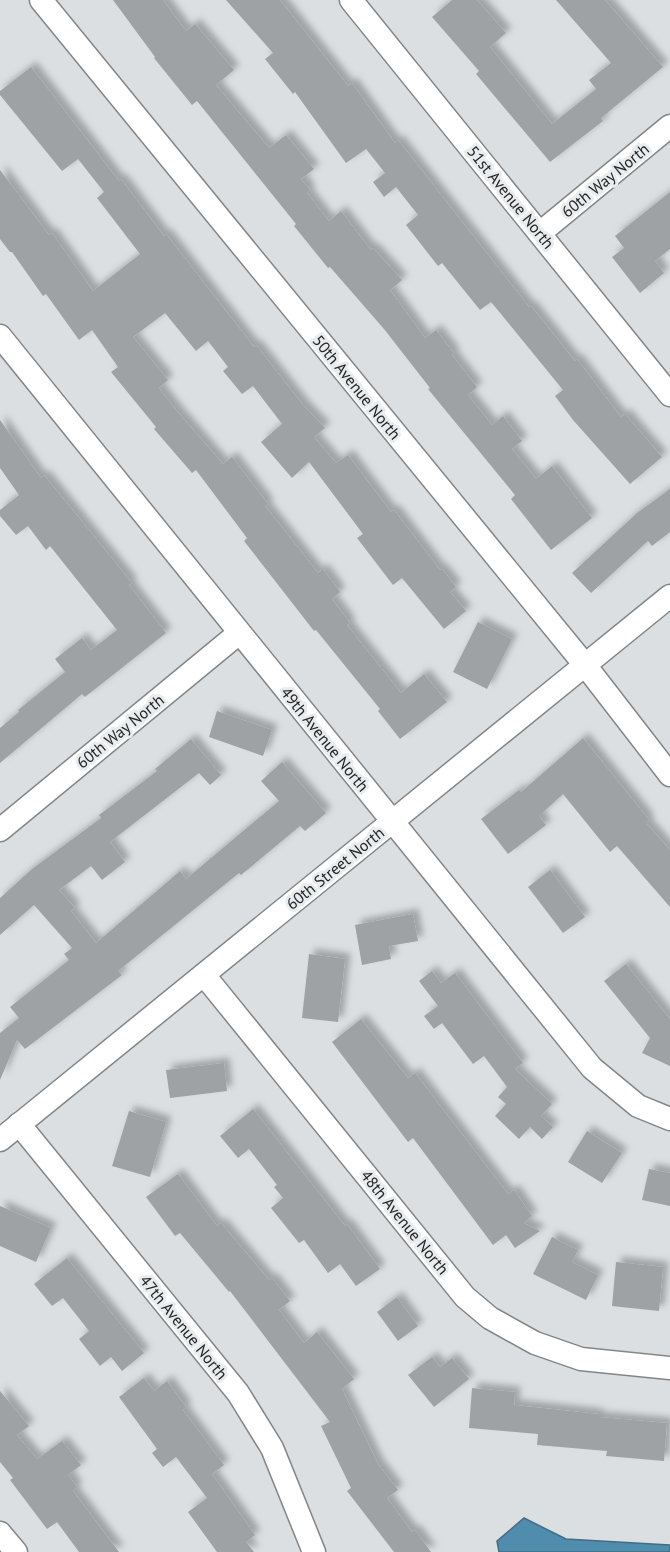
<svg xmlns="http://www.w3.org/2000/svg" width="670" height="1552" viewBox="0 0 670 1552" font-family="'PT Sans',sans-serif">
  <defs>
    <filter id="shadow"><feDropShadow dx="5.5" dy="-5.5" stdDeviation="3" flood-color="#0004"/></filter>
  </defs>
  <rect width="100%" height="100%" fill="#dbdfe1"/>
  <path fill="#4f8cae" stroke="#426d85" stroke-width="1.5" d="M524,1518L566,1539L670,1545V1552H499L497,1541Z"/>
  <g fill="#9fa2a4" filter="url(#shadow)">
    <path d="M113,0H163L186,31L195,24L234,70L216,85L269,148L286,135L314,169L301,179L310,190L307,193L329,221L341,211L371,250L373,248L402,280L390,290L425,338L436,330L454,353L452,355L477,387L468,395L492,425L503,416L522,441L512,449L536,479L552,466L592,518L551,550L511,499L515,495L428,389L430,388L384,329L330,267L328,268L294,226L296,224L197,101L192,105L154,58L155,57Z"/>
    <path d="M226,0H280L348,86L352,83L395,143L398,140L529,307L531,306L575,361L577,359L621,417L625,414L662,457L630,484L573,420L555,396L563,390L501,314L491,302L480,310L442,263L438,266L406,225L418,215L396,187L384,197L373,182L385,173L366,149L346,163L295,92L293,94L265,59L273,53Z"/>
    <path d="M452,0H477L506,33L490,47L552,124L596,89L589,80L611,63L556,0H605L663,67L601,118L603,121L550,162L476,74L479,71L432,17Z"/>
    <path d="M31,67L119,181L121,179L164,236L166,234L254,347L256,345L303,405L325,428L314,437L336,463L348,455L391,512L394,510L440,570L442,569L456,587L450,592L466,611L444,629L402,578L393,585L357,538L363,534L309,462L292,478L261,442L282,424L253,386L242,394L223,371L228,367L208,341L196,351L165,313L133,337L168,380L159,388L176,410L223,464L232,457L268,504L265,506L318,573L323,569L340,592L332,599L350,623L347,625L401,693L424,674L447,702L400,739L378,711L380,709L316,630L314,631L244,541L247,538L196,470L192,473L154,429L156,427L111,372L118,367L92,330L79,340L46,294L43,296L12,252H10L0,239V170L49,235L52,233L93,291L140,254L97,198L104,192L78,159L62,171L0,95V91Z"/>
    <path d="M670,192V249L655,261L664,273L640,293L612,257L624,248L615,236Z"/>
    <path d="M0,420L41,478L44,475L132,583L129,585L166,633L85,697L82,694L0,763V728L19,712L18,710L65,672L55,659L82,638L91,650L117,630L50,546L46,550L28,526L16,535L0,516V510L19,495L0,468Z"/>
    <path d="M670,489V532L652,546L648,541L591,593L572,573L637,513Z"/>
    <path d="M478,622L512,639L487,689L453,672Z"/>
    <path d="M217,711L272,730L263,756L209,737Z"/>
    <path d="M583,738L649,820L646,823L670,850V907L617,846L610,852L563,794L539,816L546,825L508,854L481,819L519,790L521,792Z"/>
    <path d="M191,739L221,775L210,785L199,773L110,842L125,862L102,880L91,866L59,890L75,908L71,911L96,943L180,871L186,879L279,801L261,781L282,762L326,813L305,831L300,826L241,875L239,873L118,971L122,975L25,1049L17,1040L0,1080V1033L19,1018L10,1007L69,960L64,954L72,948L34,905L0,935V898L32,869L101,818L99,815L157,771L155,769Z"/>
    <path d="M550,870L585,917L563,933L528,887Z"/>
    <path d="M413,914L418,941L389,946L391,959L362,965L355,925Z"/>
    <path d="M309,954L345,959L338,1022L302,1018Z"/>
    <path d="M626,964L670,1019V1066L642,1053L650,1038L604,981Z"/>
    <path d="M432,971L441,983L455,973L523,1063L515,1069L552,1104L541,1116L553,1127L542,1139L530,1127L519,1139L495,1116L506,1104L498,1097L507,1087L484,1056L473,1064L442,1023L434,1029L424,1016L438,1006L419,981Z"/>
    <path d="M361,1019L408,1078L415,1073L508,1194L514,1190L532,1216L524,1223L540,1231L515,1248L506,1235L493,1245L413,1138L408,1142L332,1042Z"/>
    <path d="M224,1063L227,1091L170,1098L166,1070Z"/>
    <path d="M253,1109L345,1226L347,1224L380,1269L356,1286L340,1264L328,1273L304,1240L299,1243L271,1208L283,1198L274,1187L277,1185L249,1149L238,1158L220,1136Z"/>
    <path d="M129,1111L166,1122L150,1177L112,1166Z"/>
    <path d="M587,1131L622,1153L602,1183L568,1162Z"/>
    <path d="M649,1169L670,1173V1206L642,1200Z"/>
    <path d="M178,1174L217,1226L221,1223L269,1280L272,1278L290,1301L279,1310L304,1343L317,1332L354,1379L342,1389L378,1464L398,1490L387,1498L412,1532L415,1530L431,1552H394L347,1491L351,1488L321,1426L330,1422L230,1291L229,1292L180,1233L175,1236L146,1197Z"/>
    <path d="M0,1206L51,1228L36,1262L0,1246Z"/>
    <path d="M552,1237L578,1250L572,1262L598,1275L586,1300L533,1274Z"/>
    <path d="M67,1258L144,1353L122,1371L111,1357L100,1366L79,1339L89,1331L63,1298L52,1306L34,1284Z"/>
    <path d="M616,1262L663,1267L659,1311L612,1306Z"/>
    <path d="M397,1297L418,1326L398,1341L377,1312Z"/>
    <path d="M432,1357L440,1367L452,1358L469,1379L434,1407L408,1375Z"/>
    <path d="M144,1378L154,1391L167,1381L186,1407L183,1410L224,1465L212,1474L255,1535L246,1542L254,1552H217L188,1512L207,1498L176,1457L163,1467L152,1453L157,1449L119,1397Z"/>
    <path d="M472,1388L515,1392L514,1405L598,1414V1417L667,1423L664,1461L606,1456L607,1451L537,1445L538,1434L469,1428Z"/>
    <path d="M0,1391L29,1426L17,1435L37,1459L62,1441L81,1465L68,1475L77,1487L73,1491L119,1552H79L57,1522L47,1529L10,1480L13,1478L0,1462Z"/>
  </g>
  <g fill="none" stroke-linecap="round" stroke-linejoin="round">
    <defs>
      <g id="minor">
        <path d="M41,0L585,665L670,775"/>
        <path d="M351,0L670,395"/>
        <path d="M540,233L670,126"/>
        <path d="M0,336L592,1068L638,1106L670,1119"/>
        <path d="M0,830L239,633"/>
        <path d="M204,975L465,1297L490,1318L535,1343L581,1359L670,1368"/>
        <path d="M19,1124L238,1393L272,1448L314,1552"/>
        <path d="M0,1140L670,596"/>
        <path d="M0,1533L16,1552"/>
      </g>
    </defs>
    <use href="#minor" stroke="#838688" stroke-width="25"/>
    <use href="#minor" stroke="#fff" stroke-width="22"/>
  </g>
  <g text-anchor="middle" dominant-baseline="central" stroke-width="6" stroke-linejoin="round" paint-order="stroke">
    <g font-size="16" fill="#232425" stroke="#e8ecee">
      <text transform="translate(605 180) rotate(-39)">60th Way North</text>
      <text transform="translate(511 197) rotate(51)">51st Avenue North</text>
      <text transform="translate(357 387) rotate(51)">50th Avenue North</text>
      <text transform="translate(120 731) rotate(-39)">60th Way North</text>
      <text transform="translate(325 739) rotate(51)">49th Avenue North</text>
      <text transform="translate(335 868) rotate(-39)">60th Street North</text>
      <text transform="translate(405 1222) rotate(51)">48th Avenue North</text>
      <text transform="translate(184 1327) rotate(51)">47th Avenue North</text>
    </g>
  </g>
</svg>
